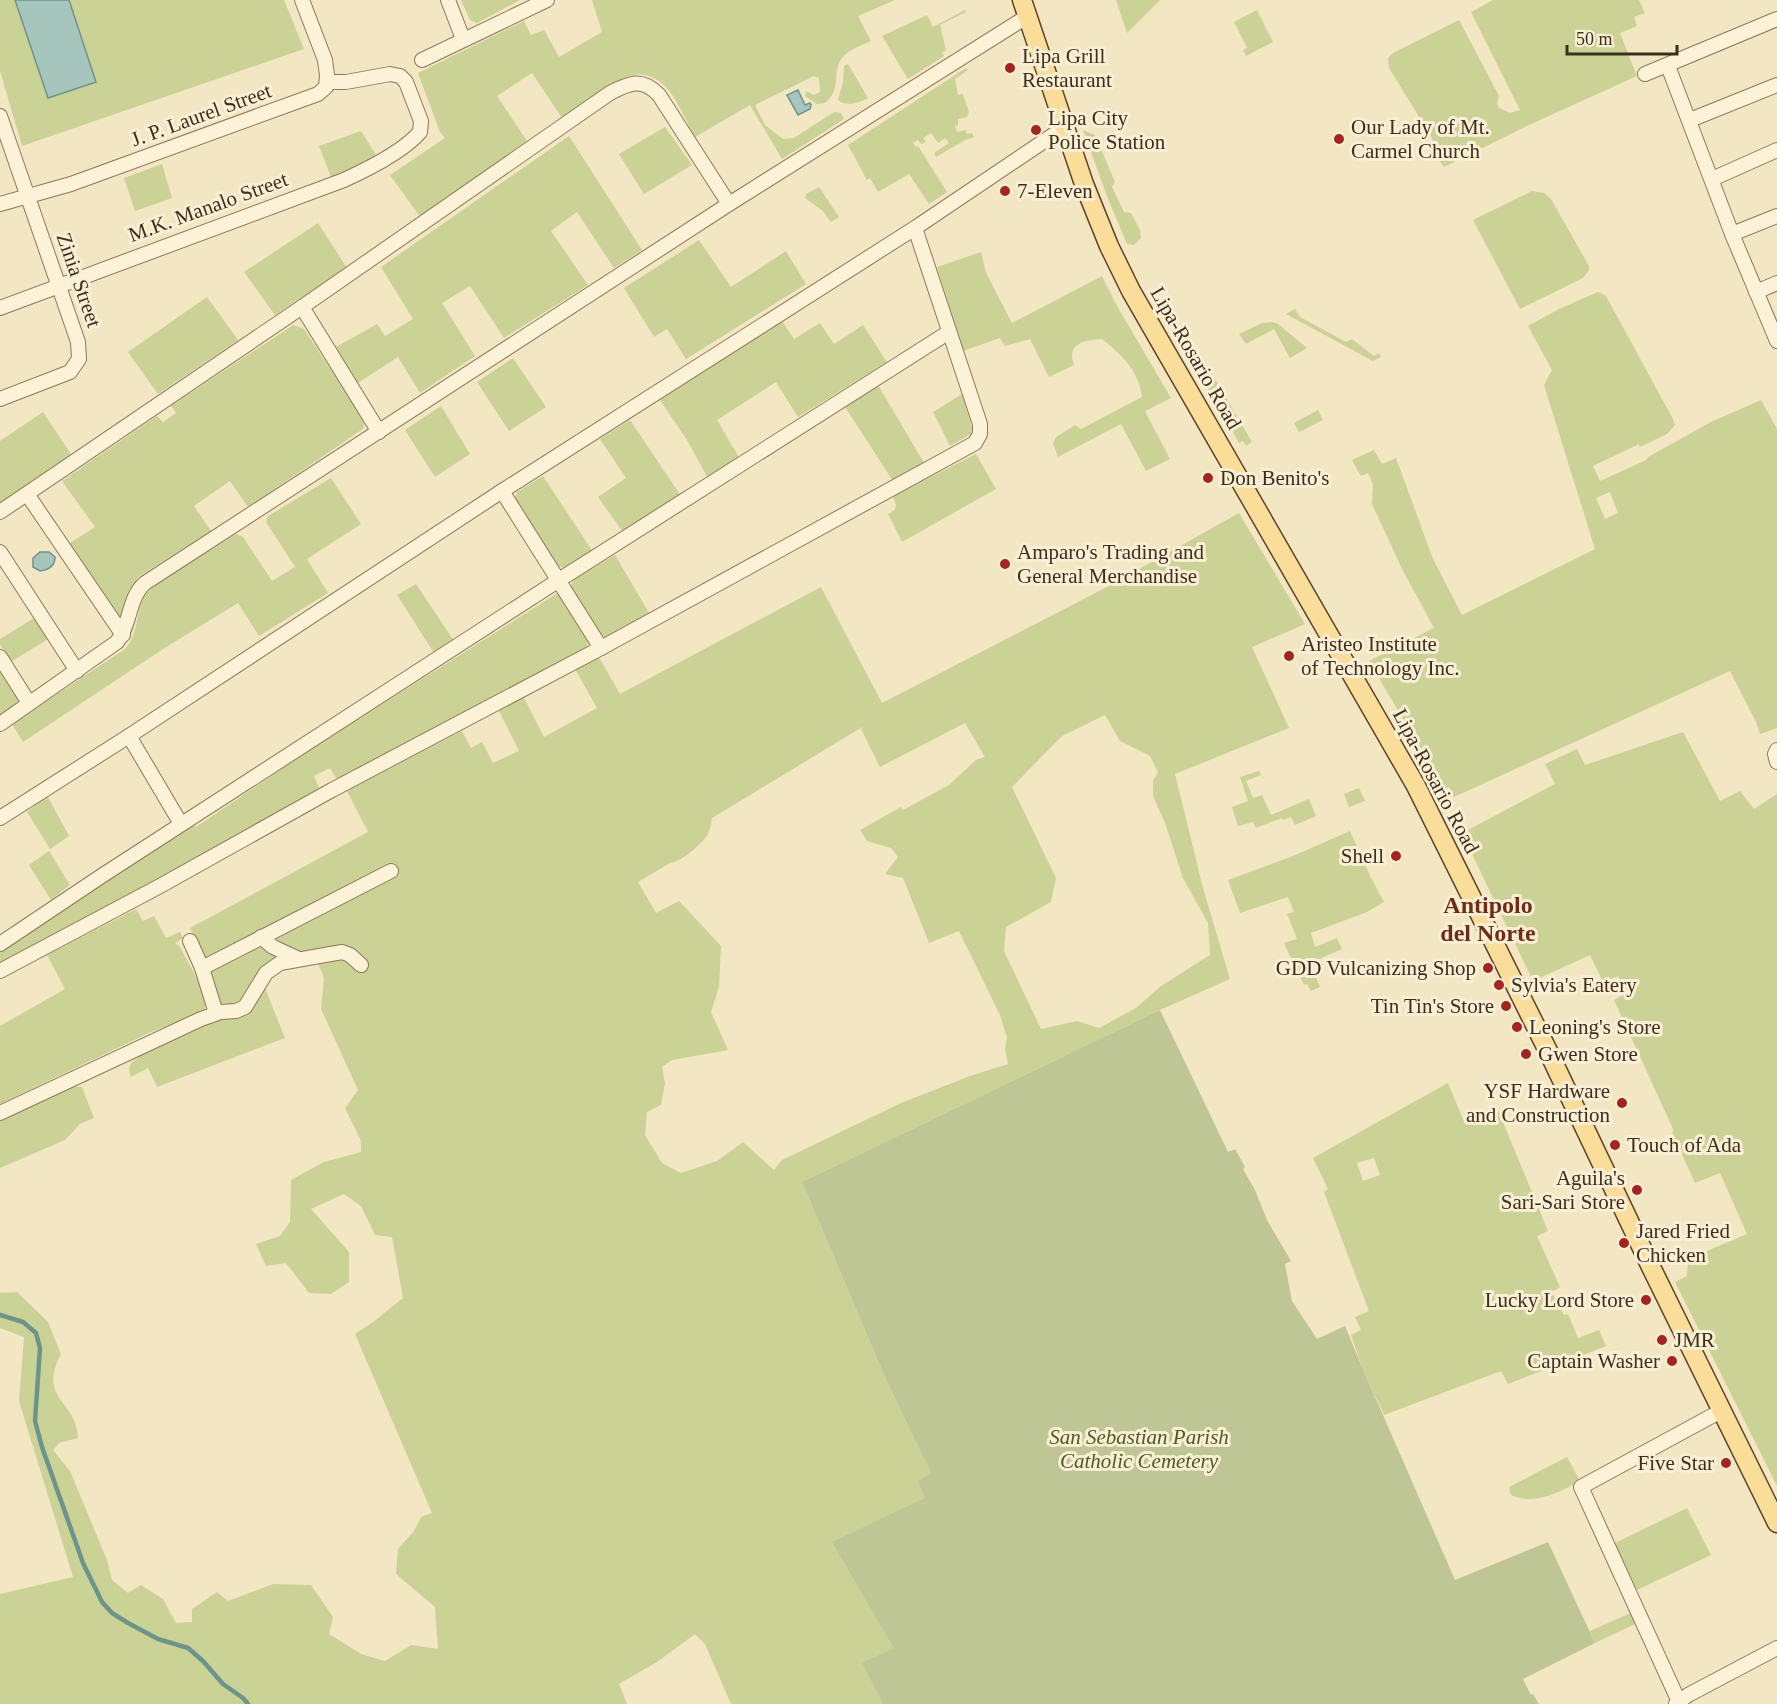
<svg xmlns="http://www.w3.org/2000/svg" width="1777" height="1704" viewBox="0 0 1777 1704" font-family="'Times New Roman',serif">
  <rect width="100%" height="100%" fill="#f3e6c3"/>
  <g fill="#cad296" fill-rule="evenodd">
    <path d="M0,0H284L304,49L22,146L0,71Z"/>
    <path d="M461,0H520L477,23L470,20Z"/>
    <path d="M592,0H895L858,16L871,41C860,46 844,51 839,63C833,78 841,89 825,103L817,104L805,96L806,91L814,95L820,92L819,78L814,76L755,105L765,125L783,139L794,138L834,112L841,113L844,119L782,159L750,105L695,137C686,121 677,98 664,85C656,78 645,73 634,75C614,78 579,106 562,118L532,73L497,96L527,141L421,218L390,175L445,138L440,132L418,73L524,21L531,35L544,30L559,57L602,32Z"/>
    <path d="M1116,0H1160L1127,33Z"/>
    <path d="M1493,0H1639L1645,13L1634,17L1637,26L1620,33L1637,76L1529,125L1444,167L1434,153L1432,138L1389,68L1388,58L1393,53L1459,20L1499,96L1497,103L1499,108L1510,113L1520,110L1471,12Z"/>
    <path d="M965,10L966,12L940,25L946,50L942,53L944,56L908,79L882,36L927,15L933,27Z"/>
    <path d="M1257,10L1273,42L1246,56L1243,50L1247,48L1234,22Z"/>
    <path d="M848,64L868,98C859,103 846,107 838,100L843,82L844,66Z"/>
    <path d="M966,68L968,70L955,79L958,95L963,94L969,112L967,117L958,119V125L955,126L957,132L966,130L967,134L972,133L974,138L967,139L936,157L934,153L949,143L945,138L938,143L931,133L923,138L926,142L921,144L918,140L913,143L916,147L918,146L947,192L929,204L909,174L878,192L870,178L867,180L848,145Z"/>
    <path d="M665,127L692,165L644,194L619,154Z"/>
    <path d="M1083,130L1095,135L1115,182L1112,187L1124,212L1131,213L1140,230L1141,238L1134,245L1127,244L1108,199Z"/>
    <path d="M361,131L376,155L355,168L331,177L319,146Z"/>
    <path d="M569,136L642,250L614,268L577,212L551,231L588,285L504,338L470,286L442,303L475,356L420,393L398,357L358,383L336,347L377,324L385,336L413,319L381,267Z"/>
    <path d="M162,164L172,198L135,211L124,178Z"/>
    <path d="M819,187L839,217L831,222L823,211L805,198L806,194Z"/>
    <path d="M1532,191L1544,193L1551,199L1589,266V270L1583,278L1520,309L1473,220Z"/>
    <path d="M318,223L347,268L275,315L244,272Z"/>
    <path d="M699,240L731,287L786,251L806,284L686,359L667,329L654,337L624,288Z"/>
    <path d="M981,252L986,273L1012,323L1102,276L1117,306L1171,398L1145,411L1170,459L1146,471L1121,424L1058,457L1053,443L1056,437L1075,425L1081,429L1142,397C1139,371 1122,355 1102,339C1085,340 1066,343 1074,365L1049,377L1030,339L1005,346L1000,338L963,351L937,267Z"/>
    <path d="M1598,292L1606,296L1673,419L1675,425L1667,434L1640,447L1639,444L1593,466L1600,481L1646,460L1648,457L1711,422L1761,400L1777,429V728L1760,734L1756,722L1730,671L1454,797L1449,787L1441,790L1417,743L1369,661L1434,628L1403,571L1372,504L1373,484L1368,473L1361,476L1352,460L1374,450L1382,464L1396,458L1433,559L1462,615L1595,549L1544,385L1552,370L1528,326L1559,309ZM1610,492L1618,513L1605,519L1596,498Z"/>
    <path d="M207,297L238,340L158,394L128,352Z"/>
    <path d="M1295,309L1300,317L1346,342L1352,339L1374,356L1379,353L1381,357L1373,361L1286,314Z"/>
    <path d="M782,321L794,339L820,323L834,344L863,325L887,362L798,417L776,382L717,420L740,459L708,478L687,440L660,400Z"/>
    <path d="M1273,322L1278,324L1307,348L1290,358L1274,329L1246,344L1239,334L1262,323Z"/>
    <path d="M293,325L304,329L362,417L364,425L363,429L248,507L230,481L194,506L211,531L138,577L129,590L121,616L118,618L67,545L95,527L62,481L157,416L163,422L176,413L171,406Z"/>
    <path d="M513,358L546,407L509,431L477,382Z"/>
    <path d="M1208,367L1252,442L1246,446L1243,441L1239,443L1198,372Z"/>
    <path d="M878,385L924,463L893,481L845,407Z"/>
    <path d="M962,394L972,428L971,434L950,446L933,412Z"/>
    <path d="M441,406L470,454L435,477L405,430Z"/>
    <path d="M1318,410L1323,420L1299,432L1294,423Z"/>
    <path d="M43,412L71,454L0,503V441Z"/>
    <path d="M630,420L681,496L623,532L598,497L626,478L600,439Z"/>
    <path d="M976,454L996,489L902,542L888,514L895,510L896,505L893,496Z"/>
    <path d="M543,476L593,552L564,568L558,566L554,560L515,498L517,492Z"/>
    <path d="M331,478L361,524L307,559L328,593L259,636L238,603L163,649L23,742L12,724L125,649C138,636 136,613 144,597C151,584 220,545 236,534L243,537L272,581L295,567L266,522L268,516Z"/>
    <path d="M1239,513L1305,624L1252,647L1289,728L1175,774L1203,888L1230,979L1160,1010L802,1182L887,1382L931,1473L894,1649L863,1663L883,1704H731L705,1644L695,1634L657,1662L619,1684L627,1704H0V1594L73,1577L19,1401L24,1337L0,1328V1293L17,1292L48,1322L61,1354C37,1400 77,1400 78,1438L59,1443L53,1450L70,1471L107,1560L112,1580L128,1593L141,1585L163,1599L176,1623L192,1622V1609L217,1592L228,1601L273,1584L311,1585L333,1617L329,1634L361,1654L385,1661L411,1645L438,1649L435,1607L396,1574L398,1549L414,1531L421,1517L432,1513L355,1334L373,1322L403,1298L392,1237L375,1235L361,1206L344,1194L311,1209L349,1252V1282L331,1294L309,1293L286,1263L266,1266L256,1244L280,1236L290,1222L291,1180L324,1162L361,1152V1141L345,1108L358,1090L321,1009L324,978L318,963L324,960L354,953L303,956L274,942L273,938L303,925L295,915L206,959L190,928L368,832L347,791L462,731L471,748L482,742L493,763L519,751L498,709L523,696L544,737L597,708L575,669L596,657L600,659L620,694L821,587L882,703L1107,587ZM1105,715L1120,741L1150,756L1158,772L1153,781V796L1165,823L1183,878L1208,923L1210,955L1161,986L1136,1008L1099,1028L1077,1021L1041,1029L1004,951L1006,927L1051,902L1056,878L1012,787L1062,736ZM965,723L985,757L976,760L949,785L903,810L901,807L860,830L867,841L891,848L898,857L885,874L903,878L929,943L959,931L1000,1015L1007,1038L1005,1049L1008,1064L970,1076L901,1103L782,1160L774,1170L743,1142L717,1161L681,1173L662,1163L645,1135L647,1112L661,1105L665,1083L662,1067L672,1060L728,1050L711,1012L719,987L721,946L679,901L656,913L638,882L670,863C681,862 699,846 706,837C710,833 711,824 712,818L864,726L861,729L880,767Z"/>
    <path d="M615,555L649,613L613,635L605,637L599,634L570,588L574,579Z"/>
    <path d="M416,584L454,641L434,653L397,595Z"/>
    <path d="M556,594L564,597L588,641L587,647L583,650L338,781L330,768L314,776L319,788L209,850V852L174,874L102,909L0,964V949L186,828L193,824L196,827L299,757Z"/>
    <path d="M34,618L48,639L11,662L0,644V639Z"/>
    <path d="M0,667L19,699L17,704L0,716Z"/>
    <path d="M1683,732L1720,801L1740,791L1754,809L1777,794V1486L1675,1282L1687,1276L1688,1259L1747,1234L1720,1173L1695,1183L1672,1132L1674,1131L1614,1000L1627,993L1618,976L1603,982L1590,955L1533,981L1462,833L1555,784L1545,764L1577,749L1585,765Z"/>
    <path d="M1259,771L1261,775L1246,781L1253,798L1262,795L1271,815L1309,799L1316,816L1295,825L1291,817L1283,820L1282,818L1256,828L1253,822L1238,826L1232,807L1248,801L1240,777Z"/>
    <path d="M1359,788L1365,801L1349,807L1344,794Z"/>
    <path d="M45,797H48L69,836L50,849L27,812Z"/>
    <path d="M1350,831L1371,878L1384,902L1367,912L1311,933L1315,947L1337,938L1342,949L1310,963L1320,987L1311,991L1307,984L1304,985L1284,943L1297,939L1287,914L1294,912L1288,897L1240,913L1228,880L1293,856Z"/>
    <path d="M49,851L70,885L51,900L29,865Z"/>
    <path d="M136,909L143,921L154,916L166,938L180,932L183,938L175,943L180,947C188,963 210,996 204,1012L151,1032L0,1104V1026L65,989L47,955Z"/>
    <path d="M263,942L287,958L241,1004L225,1007C214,999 206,977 215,966Z"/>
    <path d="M263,983L285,1038L157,1087L148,1068L131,1077L129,1070L131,1063L144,1053L202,1025L220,1018L236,1015Z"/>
    <path d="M1448,1083L1465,1124L1498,1110L1548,1231L1537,1236L1560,1287L1552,1292L1564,1315L1568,1314L1578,1338L1599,1330L1606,1346L1508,1384L1501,1371L1384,1415L1362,1367L1351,1335L1361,1330L1355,1317L1369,1311L1324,1192L1328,1189L1313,1158ZM1374,1158L1380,1175L1363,1181L1357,1163Z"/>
    <path d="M73,1086L82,1087L94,1118L80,1124L65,1140L0,1168V1121Z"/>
    <path d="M1567,1457L1580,1481C1560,1492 1534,1506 1511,1495L1509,1489L1511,1486Z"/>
    <path d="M1687,1508L1711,1555L1637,1590L1613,1544Z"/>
    <path d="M1633,1612L1637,1623L1595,1643L1590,1631Z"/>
  </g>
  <path fill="#bfc695" d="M1160,1010L1228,1152L1235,1149L1245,1167L1243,1169L1255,1190L1267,1220L1291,1261L1285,1264L1292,1301L1317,1339L1345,1326L1362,1367L1455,1580L1548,1542L1595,1643L1523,1679L1531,1695L1533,1694L1539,1704H883L862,1663L894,1648L832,1542L925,1498L918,1481L931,1473L887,1382L802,1182Z"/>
  <g fill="#a6c5bd" stroke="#6b958b" stroke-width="1.5">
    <path d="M15,0H69L96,82L48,98Z"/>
    <path d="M798,90L805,105L810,103L811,105L810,109L798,115L787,95Z"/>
    <path d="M40,552H49L55,557C55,566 48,570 40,571L33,567V558Z"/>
  </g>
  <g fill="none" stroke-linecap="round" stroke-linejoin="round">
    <path stroke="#6b958b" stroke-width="4.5" d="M0,1315L23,1322L36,1333L40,1348L35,1421L42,1447L83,1563L102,1602L112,1613L128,1623L158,1639L188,1648L203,1661L223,1684L243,1698L248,1704"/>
    <defs>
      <g id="minor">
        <path d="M448,0L463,39"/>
        <path d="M422,60L547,0"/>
        <path d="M1668,66L1732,234L1777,341"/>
        <path d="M1645,74L1777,19"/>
        <path d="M0,116L78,342L79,359L70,372L0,399"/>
        <path d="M1690,120L1777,85"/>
        <path d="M1712,179L1777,150"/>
        <path d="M0,204L71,184L318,94L326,87L327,75L325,60L302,0"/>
        <path d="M1732,234L1777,216"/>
        <path d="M1756,292L1777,283"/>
        <path d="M302,307L379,432"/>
        <path d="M0,308L344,180C368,169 403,152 420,132L421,121L406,82L400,76L390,74L346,82H327"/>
        <path d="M502,491L601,648"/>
        <path d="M27,494L123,635"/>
        <path d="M0,512L302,307L610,93C629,83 642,77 659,95L729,204"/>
        <path d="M0,552L77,671"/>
        <path d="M0,657L29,703"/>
        <path d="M0,724L117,642C131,624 128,598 145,583L729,204L1028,16"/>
        <path d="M129,736L181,824"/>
        <path d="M1777,750L1775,754L1777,762"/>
        <path d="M0,818L129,736L502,491L915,228L1065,127"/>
        <path d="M261,937L273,947L299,959"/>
        <path d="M190,941L202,968L216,1013"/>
        <path d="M0,944L103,875L559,580L949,332"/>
        <path d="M202,968L391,871"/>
        <path d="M0,971L160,886L332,790L601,648L975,443L980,434V424L915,228"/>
        <path d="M0,1113L201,1019L221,1012L236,1011L245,1007L266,973L280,963L342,952L350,955L361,965"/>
        <path d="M1676,1704L1688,1695L1777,1648"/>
        <path d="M1680,1704L1581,1487L1721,1411"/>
      </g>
      <path id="major" d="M1022,0L1084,184L1109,246L1131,291L1416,786L1548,1051L1650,1265L1777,1523"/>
    </defs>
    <use href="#minor" stroke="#8f7658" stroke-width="16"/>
    <use href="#major" stroke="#5d442c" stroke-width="21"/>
    <use href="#minor" stroke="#fcf2d8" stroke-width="14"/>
    <use href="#major" stroke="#f9dd98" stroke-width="18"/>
  </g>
  <g fill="#a52321" stroke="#f9efd4" stroke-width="2">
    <circle cx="1010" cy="68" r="6"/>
    <circle cx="1036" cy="130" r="6"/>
    <circle cx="1339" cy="139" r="6"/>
    <circle cx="1005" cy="191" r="6"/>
    <circle cx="1208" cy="478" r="6"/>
    <circle cx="1005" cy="564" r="6"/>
    <circle cx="1289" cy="656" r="6"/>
    <circle cx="1396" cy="856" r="6"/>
    <circle cx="1488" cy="968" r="6"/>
    <circle cx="1499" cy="985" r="6"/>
    <circle cx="1506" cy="1006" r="6"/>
    <circle cx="1517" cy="1027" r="6"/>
    <circle cx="1526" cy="1054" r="6"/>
    <circle cx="1622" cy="1103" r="6"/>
    <circle cx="1615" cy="1145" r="6"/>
    <circle cx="1637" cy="1190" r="6"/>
    <circle cx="1624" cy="1243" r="6"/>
    <circle cx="1646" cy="1300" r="6"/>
    <circle cx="1662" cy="1340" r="6"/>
    <circle cx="1672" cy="1361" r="6"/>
    <circle cx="1726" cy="1463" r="6"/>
  </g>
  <g text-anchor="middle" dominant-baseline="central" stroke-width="6" stroke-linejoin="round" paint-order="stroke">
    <g font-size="21" fill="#3e2e1d" stroke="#f9efd4" text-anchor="start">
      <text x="1022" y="56">Lipa Grill<tspan x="1022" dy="24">Restaurant</tspan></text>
      <text x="1048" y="118">Lipa City<tspan x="1048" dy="24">Police Station</tspan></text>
      <text x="1351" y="127">Our Lady of Mt.<tspan x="1351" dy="24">Carmel Church</tspan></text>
      <text x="1017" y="191">7-Eleven</text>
      <text x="1220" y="478">Don Benito's</text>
      <text x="1017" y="552">Amparo's Trading and<tspan x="1017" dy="24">General Merchandise</tspan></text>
      <text x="1301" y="644">Aristeo Institute<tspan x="1301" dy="24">of Technology Inc.</tspan></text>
      <text x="1384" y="856" text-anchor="end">Shell</text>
      <text x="1476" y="968" text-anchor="end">GDD Vulcanizing Shop</text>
      <text x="1511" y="985">Sylvia's Eatery</text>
      <text x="1494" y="1006" text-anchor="end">Tin Tin's Store</text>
      <text x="1529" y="1027">Leoning's Store</text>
      <text x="1538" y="1054">Gwen Store</text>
      <text x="1610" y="1091" text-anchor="end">YSF Hardware<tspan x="1610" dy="24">and Construction</tspan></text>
      <text x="1627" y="1145">Touch of Ada</text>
      <text x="1625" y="1178" text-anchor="end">Aguila's<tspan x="1625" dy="24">Sari-Sari Store</tspan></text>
      <text x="1636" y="1231">Jared Fried<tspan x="1636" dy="24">Chicken</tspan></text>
      <text x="1634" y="1300" text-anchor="end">Lucky Lord Store</text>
      <text x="1674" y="1340">JMR</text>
      <text x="1660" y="1361" text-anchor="end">Captain Washer</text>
      <text x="1714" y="1463" text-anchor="end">Five Star</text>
    </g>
    <g font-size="21" fill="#3e2e1d" stroke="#f9efd4">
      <text transform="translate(201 115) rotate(-20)">J. P. Laurel Street</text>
      <text transform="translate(208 207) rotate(-20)">M.K. Manalo Street</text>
      <text transform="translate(79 280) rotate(71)">Zinia Street</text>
      <text transform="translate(1196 358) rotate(60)">Lipa-Rosario Road</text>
      <text transform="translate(1436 781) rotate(62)">Lipa-Rosario Road</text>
    </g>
    <g font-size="21" font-style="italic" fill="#4c5c22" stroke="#f9efd4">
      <text x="1139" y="1437">San Sebastian Parish<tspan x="1139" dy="24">Catholic Cemetery</tspan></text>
    </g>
    <g font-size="24" font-weight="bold" fill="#6f2c18" stroke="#f9efd4">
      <text x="1488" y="905">Antipolo<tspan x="1488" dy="28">del Norte</tspan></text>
    </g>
  </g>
  <path d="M1567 45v9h110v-9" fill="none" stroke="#3e2e1d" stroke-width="3"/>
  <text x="1576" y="45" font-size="18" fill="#3e2e1d" stroke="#f9efd4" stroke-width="4.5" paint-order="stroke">50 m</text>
</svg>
